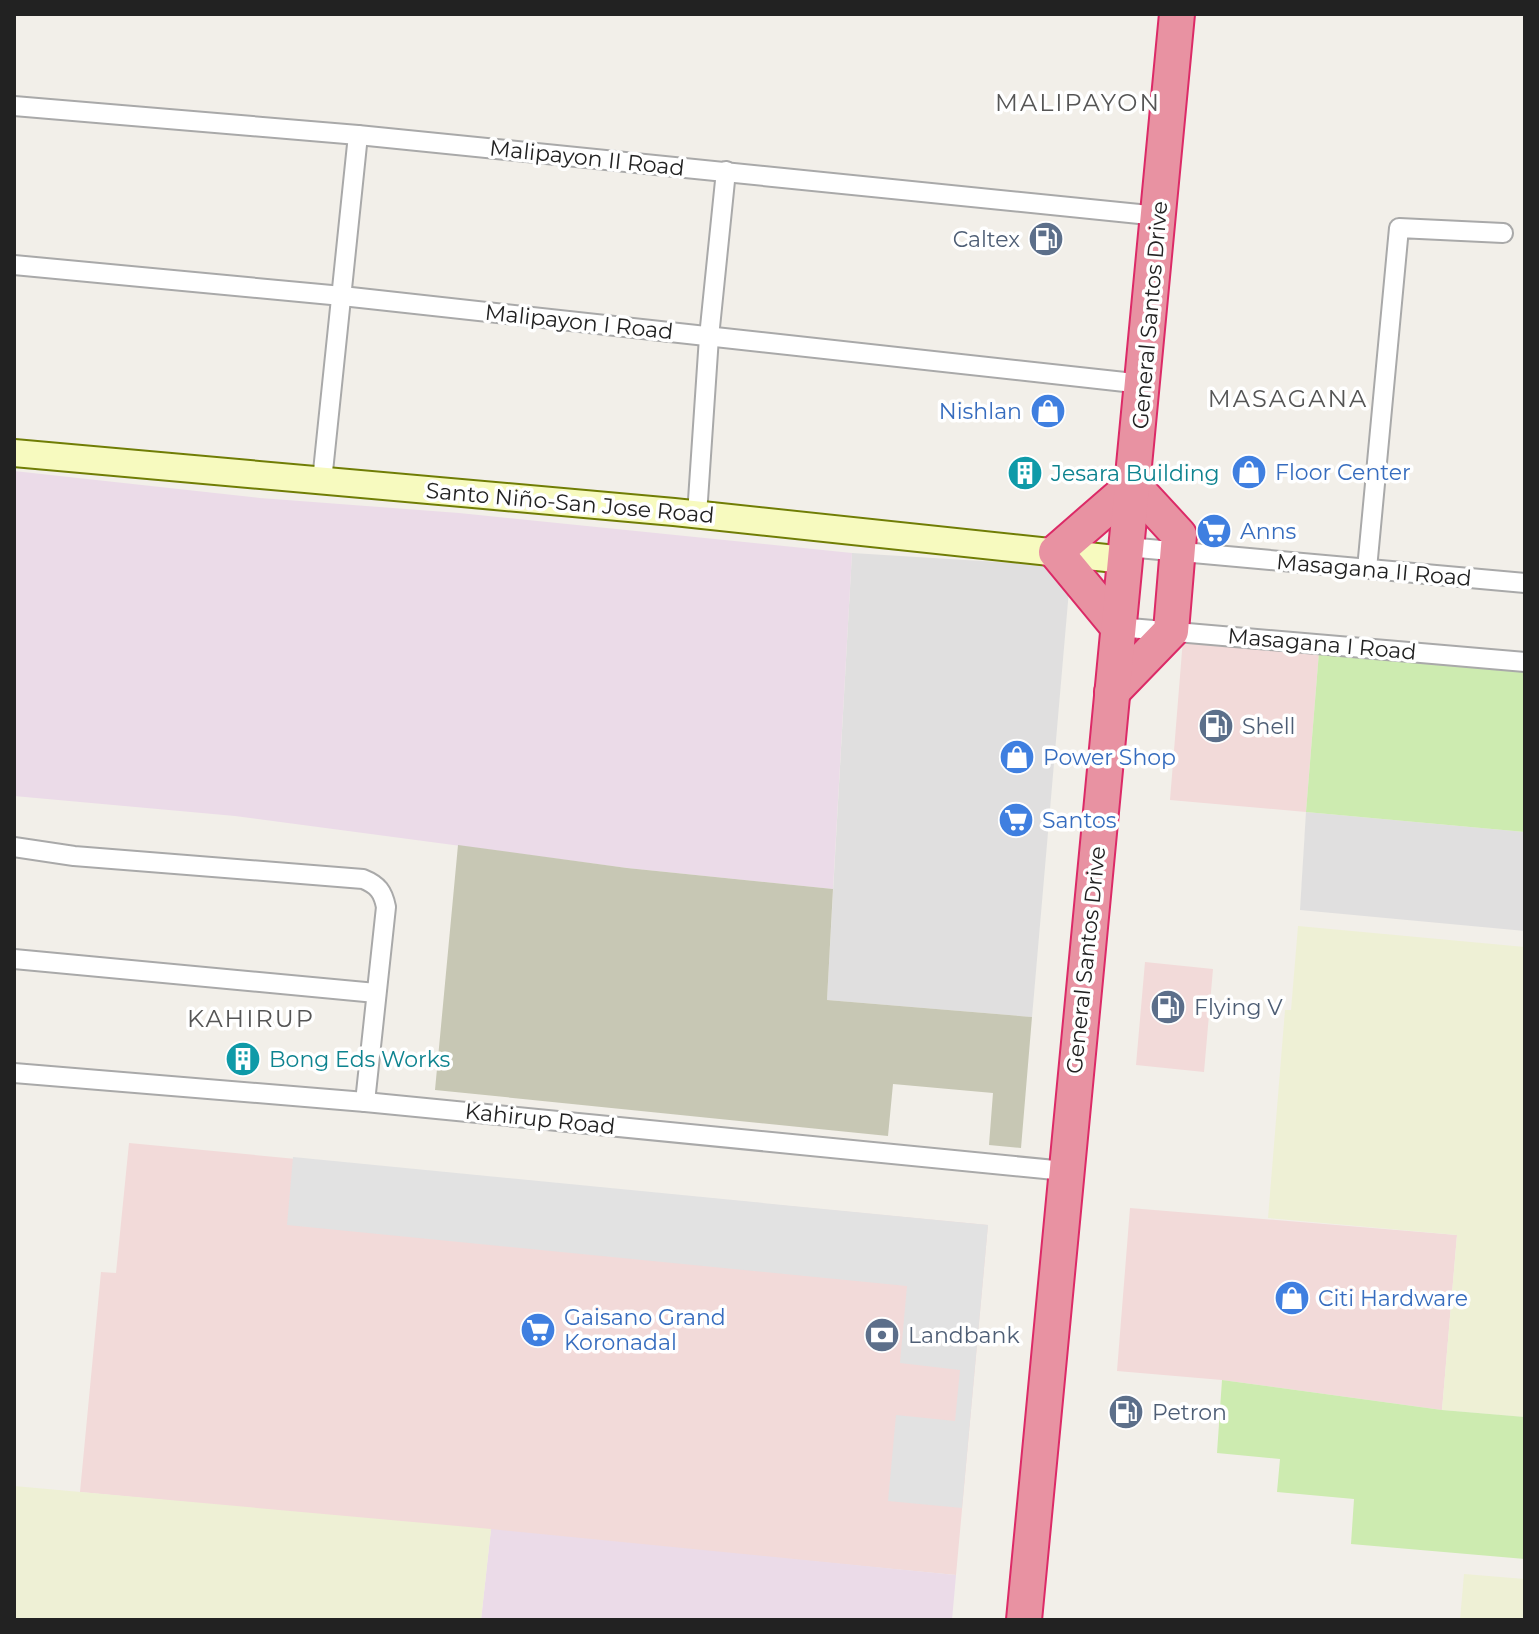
<svg xmlns="http://www.w3.org/2000/svg" width="1539" height="1634" viewBox="0 0 1539 1634" font-family="Montserrat,sans-serif">
  <rect width="100%" height="100%" fill="#f2efe9"/>
  <g fill="#e0dfdf">
    <path d="M852,553L1048,565L1069,590L1032,1017L827,1000Z"/>
    <path d="M1306,812L1525,832V931L1300,910Z"/>
  </g>
  <g fill="#f2dad9">
    <path d="M1183,639L1319,652L1306,812L1170,800Z"/>
    <path d="M1145,962L1213,969L1204,1072L1136,1065Z"/>
    <path d="M129,1143L988,1225L956,1575L80,1492L101,1272L116,1273Z"/>
    <path d="M1130,1208L1457,1235L1442,1410L1222,1380L1117,1371Z"/>
  </g>
  <g fill="#ebdbe8">
    <path d="M14,471L260,498L459,513L852,553L833,889L627,868L235,816L14,796Z"/>
    <path d="M491,1529L956,1575L952,1620H481Z"/>
  </g>
  <path fill="#c7c7b4" d="M458,845L627,868L833,889L827,1000L1032,1017L1021,1148L989,1145L993,1093L893,1084L888,1136L435,1090Z"/>
  <g fill="#eef0d5">
    <path d="M1298,926L1525,947V1417L1442,1410L1457,1235L1268,1218L1285,1010H1291Z"/>
    <path d="M14,1486L491,1529L481,1620H14Z"/>
    <path d="M1464,1574L1525,1579V1620H1460Z"/>
  </g>
  <g fill="#cdebb0">
    <path d="M1319,652L1525,670V832L1306,812Z"/>
    <path d="M1222,1380L1442,1410L1525,1417V1559L1351,1544L1354,1499L1277,1492L1280,1459L1217,1453Z"/>
  </g>
  <path fill="#e2e2e2" d="M293,1157L988,1225L962,1508L888,1501L896,1415L955,1421L960,1370L900,1363L907,1286L287,1225Z"/>
  <g fill="none" stroke-linecap="round" stroke-linejoin="round">
    <defs>
      <g id="street">
        <path d="M14,106L358,135L1159,216"/>
        <path d="M14,265L342,296L1143,384"/>
        <path d="M322,481L358,135"/>
        <path d="M697,515L709,337L726,171"/>
        <path d="M1127,547L1525,583"/>
        <path d="M1367,569L1399,228L1503,233"/>
        <path d="M1118,627L1525,662"/>
        <path d="M14,847L74,856L363,879C378,885 383,892 386,907L365,1102"/>
        <path d="M14,959L376,993"/>
        <path d="M14,1073L365,1102L1065,1171"/>
      </g>
      <path id="secondary" d="M14,453L674,512L1125,560"/>
      <g id="highway">
        <path d="M1118,627L1056,552L1133,485"/>
        <path d="M1112,692L1171,631L1179,535L1133,485"/>
        <path d="M1024,1620L1177,14"/>
      </g>
    </defs>
    <use href="#street" stroke="#a9a9a9" stroke-width="22"/>
    <use href="#secondary" stroke="#707d05" stroke-width="30"/>
    <use href="#highway" stroke="#dc2a67" stroke-width="38"/>
    <use href="#street" stroke="#fff" stroke-width="18"/>
    <use href="#secondary" stroke="#f7fabf" stroke-width="26"/>
    <use href="#highway" stroke="#e892a2" stroke-width="34"/>
  </g>
  <defs>
    <symbol id="fuel-disc" viewBox="-11 -11 22 22"><circle r="9.5" fill="#5c6f8a" stroke="#fff"/><path d="M-5.5-6h7V0h2V4h1.3V-2.5L3-4.5l.8-.8L6-3V5H2.5V1h-1V6h-7ZM-4.2-4.7v3.2H.2V-4.7Z" fill="#fff"/></symbol>
    <symbol id="shop-disc" viewBox="-11 -11 22 22"><circle r="9.5" fill="#3f7fe0" stroke="#fff"/><path d="M-5-2.5h2.3a2.7 3.5 0 0 1 5.4 0H5L5.5 6h-11ZM-1.5-2.5h3a1.5 2.3 0 0 0-3 0Z" fill="#fff"/></symbol>
    <symbol id="building-disc" viewBox="-11 -11 22 22"><circle r="9.5" fill="#0f9aa8" stroke="#fff"/><path d="M-4-6H4V6H1V3H-1V6H-4ZM-2.5-4.3h1.7v1.8h-1.7ZM.8-4.3h1.7v1.8H.8ZM-2.5-1h1.7V.8h-1.7ZM.8-1h1.7V.8H.8Z" fill="#fff"/></symbol>
    <symbol id="supermarket-disc" viewBox="-11 -11 22 22"><circle r="9.5" fill="#3f7fe0" stroke="#fff"/><path d="M-6-5.5h2.5l.6 2H6L4.5 2H-2.5L-4.4-4H-6ZM-1.5 3.2a1.3 1.3 0 1 0 .1 0ZM3 3.2a1.3 1.3 0 1 0 .1 0Z" fill="#fff"/></symbol>
    <symbol id="bank-disc" viewBox="-11 -11 22 22"><circle r="9.5" fill="#5c6f8a" stroke="#fff"/><path d="M-6-4H6V4H-6ZM0-2.3a2.3 2.3 0 1 0 0 4.6a2.3 2.3 0 1 0 0-4.6Z" fill="#fff"/></symbol>
  </defs>
  <g fill-rule="evenodd">
    <use href="#fuel-disc" x="1026" y="219" width="40" height="40"/>
    <use href="#shop-disc" x="1028" y="391" width="40" height="40"/>
    <use href="#shop-disc" x="1229" y="452" width="40" height="40"/>
    <use href="#building-disc" x="1005" y="453" width="40" height="40"/>
    <use href="#supermarket-disc" x="1194" y="511" width="40" height="40"/>
    <use href="#fuel-disc" x="1196" y="706" width="40" height="40"/>
    <use href="#shop-disc" x="997" y="737" width="40" height="40"/>
    <use href="#supermarket-disc" x="996" y="800" width="40" height="40"/>
    <use href="#fuel-disc" x="1148" y="987" width="40" height="40"/>
    <use href="#building-disc" x="223" y="1039" width="40" height="40"/>
    <use href="#shop-disc" x="1272" y="1278" width="40" height="40"/>
    <use href="#supermarket-disc" x="518" y="1310" width="40" height="40"/>
    <use href="#bank-disc" x="862" y="1315" width="40" height="40"/>
    <use href="#fuel-disc" x="1106" y="1392" width="40" height="40"/>
  </g>
  <g text-anchor="middle" dominant-baseline="central" stroke-width="7" stroke-linejoin="round" paint-order="stroke">
    <g font-size="22" fill="#222" stroke="#fff">
      <text transform="translate(587 158) rotate(6)">Malipayon II Road</text>
      <text transform="translate(1150 315) rotate(-85)">General Santos Drive</text>
      <text transform="translate(579 322) rotate(6)">Malipayon I Road</text>
      <text transform="translate(570 503) rotate(5)">Santo Niño-San Jose Road</text>
      <text transform="translate(1374 570) rotate(5)">Masagana II Road</text>
      <text transform="translate(1322 644) rotate(5)">Masagana I Road</text>
      <text transform="translate(1086 960) rotate(-84)">General Santos Drive</text>
      <text transform="translate(540 1119) rotate(6)">Kahirup Road</text>
    </g>
    <g font-size="22" fill="#4e5e75" stroke="#fff" text-anchor="start">
      <text x="1020" y="239" text-anchor="end">Caltex</text>
      <text x="1242" y="726">Shell</text>
      <text x="1194" y="1007">Flying V</text>
      <text x="908" y="1335">Landbank</text>
      <text x="1152" y="1412">Petron</text>
    </g>
    <g font-size="22" fill="#366cbe" stroke="#fff" text-anchor="start">
      <text x="1022" y="411" text-anchor="end">Nishlan</text>
      <text x="1275" y="472">Floor Center</text>
      <text x="1240" y="531">Anns</text>
      <text x="1043" y="757">Power Shop</text>
      <text x="1042" y="820">Santos</text>
      <text x="1318" y="1298">Citi Hardware</text>
      <text x="564" y="1317">Gaisano Grand<tspan x="564" dy="25">Koronadal</tspan></text>
    </g>
    <g font-size="22" fill="#0d838f" stroke="#fff" text-anchor="start">
      <text x="1051" y="473">Jesara Building</text>
      <text x="269" y="1059">Bong Eds Works</text>
    </g>
    <g font-size="24" letter-spacing="2" fill="#555" stroke="#fff">
      <text x="1078" y="102">MALIPAYON</text>
      <text x="1288" y="398">MASAGANA</text>
      <text x="251" y="1018">KAHIRUP</text>
    </g>
  </g>
  <rect width="1539" height="1634" fill="none" stroke="#222222" stroke-width="32"/>
</svg>
